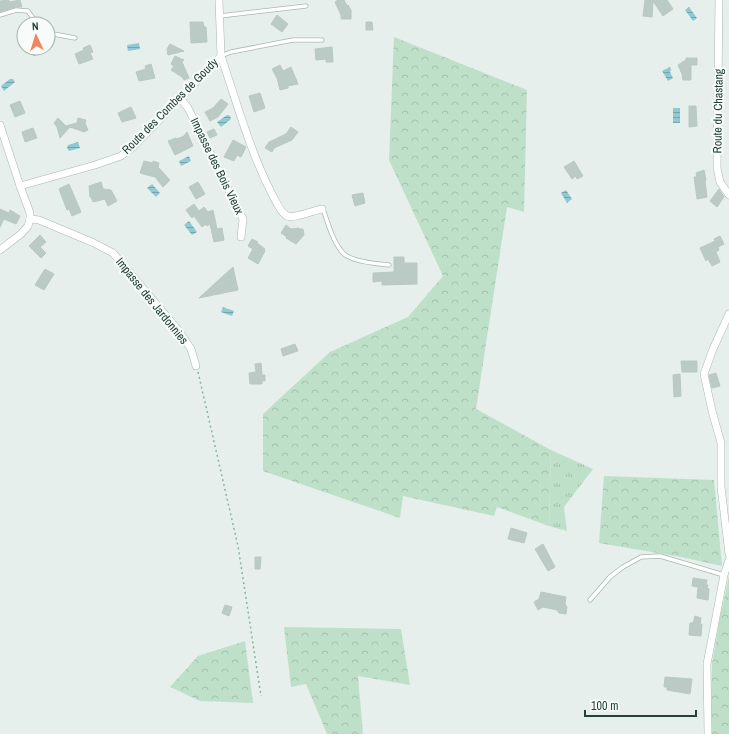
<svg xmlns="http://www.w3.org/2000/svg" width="729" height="734" viewBox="0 0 729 734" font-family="'Archivo Narrow',sans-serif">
  <defs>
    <pattern id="grass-tufts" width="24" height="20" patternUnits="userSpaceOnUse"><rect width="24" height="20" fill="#bfe0c8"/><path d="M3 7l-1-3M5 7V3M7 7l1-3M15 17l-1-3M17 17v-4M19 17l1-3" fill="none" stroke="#a4c1ad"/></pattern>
    <pattern id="forest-crowns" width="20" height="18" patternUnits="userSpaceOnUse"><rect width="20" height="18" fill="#bfe0c8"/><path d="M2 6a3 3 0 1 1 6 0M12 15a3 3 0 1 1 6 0" fill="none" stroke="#a4c1ad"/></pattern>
    <pattern id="water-rules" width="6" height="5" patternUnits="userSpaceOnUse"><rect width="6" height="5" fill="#8ec9d4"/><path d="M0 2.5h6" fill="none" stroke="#74a5ad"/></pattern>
  </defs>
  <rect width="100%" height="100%" fill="#e6efeb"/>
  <path fill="url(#grass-tufts)" d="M551,450L593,469L564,507L567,531L549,526Z"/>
  <g fill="url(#forest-crowns)">
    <path d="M394,37L527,90L524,212L507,207L476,409L551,450L549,526L497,507L494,516L403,496L400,518L263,471V414L330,352L408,317L443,276L389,160Z"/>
    <path d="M604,476L714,480L722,566L681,557L599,543Z"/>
    <path d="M729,576V734H711L712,664L720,617Z"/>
    <path d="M284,627L401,629L410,685L358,676L363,734H327L306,684L291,687Z"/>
    <path d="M245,641L253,703L200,701L170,687L198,656Z"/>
  </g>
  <g fill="url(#water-rules)">
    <path d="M689,7L697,18L693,21L685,10Z"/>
    <path d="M139,43L140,49L128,51L127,45Z"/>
    <path d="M670,67L671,70L670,72L673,78L668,81L662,71Z"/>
    <path d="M10,79H13L15,82L4,91L1,86Z"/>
    <rect x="673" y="108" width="7" height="15"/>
    <path d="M227,115H229L231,118L230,120L221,127L217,122Z"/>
    <path d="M78,142L80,148L69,151L67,148L68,145Z"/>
    <path d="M189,156L191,161L181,166L179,161Z"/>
    <path d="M152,184L160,193L156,197L147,188Z"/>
    <path d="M566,190L572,199L567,203L561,193Z"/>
    <path d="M189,221L197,232L192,235L184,225Z"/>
    <path d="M223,307L234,311L232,316L221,312Z"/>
  </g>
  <g fill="#bbcac4" stroke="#b8c9c2">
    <path d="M9,0V2L20,0L22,7H15L0,12V1Z"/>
    <path d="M338,0H344L347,6L348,5L351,10V19H341V15L335,2Z"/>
    <path d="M645,0H667L673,9L663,16L653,1L652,17L643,16Z"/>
    <path d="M277,15L288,24L282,32L271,24Z"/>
    <path d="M190,22H203L204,27H206L207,42L191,43Z"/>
    <path d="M366,22H372L373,30H366Z"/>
    <path d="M170,44L184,51L168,55L167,49Z"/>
    <path d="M90,45L93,52L90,53L93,59L79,64L75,54L84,50L83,48Z"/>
    <path d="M332,47L333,62H326V59L316,60L315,49Z"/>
    <path d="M30,48H38L40,52L34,56Z"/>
    <path d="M175,56L184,60L182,62L189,78L184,80L182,77L171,70L174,66L171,64Z"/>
    <path d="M686,58H697V65H691V80H683L682,74L678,65L686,60Z"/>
    <path d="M151,64L155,78L139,81L136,72L146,69L145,66Z"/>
    <path d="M280,65L283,71L291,67L298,84L288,86V88L280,90L277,78L272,69Z"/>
    <path d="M260,93L265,108L254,112L249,96Z"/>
    <path d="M221,99L228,104L218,117L210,121L205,112L213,108Z"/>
    <path d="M20,101L25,113L15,117L10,105Z"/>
    <path d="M689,106H696L697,126L689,127Z"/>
    <path d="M131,107L136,118L122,122L118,113Z"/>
    <path d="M58,118L66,126L77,123L78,118L86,120L85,123L88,130L84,132L70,127L60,138L57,127L54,123Z"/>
    <path d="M291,127L298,132L292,140L274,148L272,152L265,148L269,142L286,134Z"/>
    <path d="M33,128L37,138L25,142L22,132Z"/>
    <path d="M214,129L217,135L210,138L207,132Z"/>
    <path d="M187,132L193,146L175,155L168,141L176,138L177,139L184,136Z"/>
    <path d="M233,140L246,147L241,157L237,155L234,161L224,157Z"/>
    <path d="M144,161L153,163V161L159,163L158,167L170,180L163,187L155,177L140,173Z"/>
    <path d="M574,161L583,176L577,179L576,176L572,179L564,167Z"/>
    <path d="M704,170L706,180L705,181L707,197L697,199L694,177H697L696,173Z"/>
    <path d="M101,182L103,189L111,190L117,201L108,206L105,199L93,202L91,197H90L89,186Z"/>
    <path d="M198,182L205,194L196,199L189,187Z"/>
    <path d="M69,184L81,212L72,216L69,209L67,210L59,189Z"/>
    <path d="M719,189L724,197L717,207L710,201Z"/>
    <path d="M363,193L365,203L355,206L352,195Z"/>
    <path d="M194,204L199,211L204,207L208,212L213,210L217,229L222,228L224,240L214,242L210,224L207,226L206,224L202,227L194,216L192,218L186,210Z"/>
    <path d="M0,209L9,213L10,210L20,216L16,224L4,219L0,227Z"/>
    <path d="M286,225L291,229L299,228V229H303L304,235L296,244L286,238L287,237L281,233Z"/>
    <path d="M40,235L46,242L40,247L46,253L41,258L29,246Z"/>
    <path d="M720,236L724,244L718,247L719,250L716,252L720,262L712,266L708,259L706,261L700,248L715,241L714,239Z"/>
    <path d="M252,239L258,242L257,243L265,249L264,251H265L258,264L248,258L253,249L248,246Z"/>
    <path d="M394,257H404V263H417V284L382,285V281L373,282V273L394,272Z"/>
    <path d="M233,267L238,290L199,298L222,277Z"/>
    <path d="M45,269L54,274L44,290L35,285Z"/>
    <path d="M295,344L298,351L283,356L281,349Z"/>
    <path d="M681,361H697V372H682Z"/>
    <path d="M261,363L262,375H265V381H262V384H250L249,373L256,372L255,364Z"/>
    <path d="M716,373L720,386L712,388L709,375Z"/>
    <path d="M680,374L681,396L674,397L673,375Z"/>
    <path d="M511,528L527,533L524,543L508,539Z"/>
    <path d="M543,544L555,567L548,571L535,549Z"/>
    <path d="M255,557H261L260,569H255Z"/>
    <path d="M693,578L707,580L706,585H708L707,588L709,589L708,600L697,598L698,587L692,586Z"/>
    <path d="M541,592L566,597L565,604L567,607L566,614L559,613L557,610L543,607L538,610L534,602L539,599Z"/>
    <path d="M225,605L232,607L229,616L222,613Z"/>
    <path d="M695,616L701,618L700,624H702L701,636L689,635L690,623H693Z"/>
    <path d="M665,677L692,679L690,694L667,690V687H664Z"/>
  </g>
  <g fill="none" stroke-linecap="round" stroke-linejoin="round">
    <defs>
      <g id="lane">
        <path d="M0,15L16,10L28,11L37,24"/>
        <path d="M220,16L306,6"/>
        <path d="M48,33L75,38"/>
        <path d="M221,56L231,52L293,40H322"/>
        <path d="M323,209C328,223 333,243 344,254C353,262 377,264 389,265"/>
        <path d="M590,600L610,577L623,567L641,557L660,556L724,575"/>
      </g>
      <g id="street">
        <path d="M719,0L717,168L720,182L729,195"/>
        <path d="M221,56C237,103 250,152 273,196C277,203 280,212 287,216C293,219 315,210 322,209"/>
        <path d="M180,98L188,108L243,219L241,237"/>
        <path d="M0,125L20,186L30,213V219L28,226L21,234L0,250"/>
        <path d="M20,186L95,165L121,156L133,147L221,56L219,0"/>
        <path d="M30,219L39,220L94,243L113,253L179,331L191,349L196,366"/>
        <path d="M729,314L713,349L704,374L712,411L721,443V487L729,554"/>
        <path d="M708,733L707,664L724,575L729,560"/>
      </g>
    </defs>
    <use href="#lane" stroke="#a8b8b2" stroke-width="5"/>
    <use href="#street" stroke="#a8b8b2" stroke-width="8"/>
    <path stroke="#86b3a5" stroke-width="1.5" stroke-dasharray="2 3" stroke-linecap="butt" d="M198,372L238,546L261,696"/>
    <use href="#lane" stroke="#fff" stroke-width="3.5"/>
    <use href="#street" stroke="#fff" stroke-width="7"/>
  </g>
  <g text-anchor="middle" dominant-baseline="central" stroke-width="4" stroke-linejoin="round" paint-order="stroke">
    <g font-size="12" fill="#24423a" stroke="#f7fbf9">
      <text transform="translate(170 106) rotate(-45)">Route des Combes de Goudy</text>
      <text transform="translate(718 111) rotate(-89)">Route du Chastang</text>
      <text transform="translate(217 166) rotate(64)">Impasse des Bois Vieux</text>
      <text transform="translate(152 301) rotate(51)">Impasse des Jardonnies</text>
    </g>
  </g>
  <g transform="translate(36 36) rotate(356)"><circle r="19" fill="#f7fbf9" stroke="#a3b1ad"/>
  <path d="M0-3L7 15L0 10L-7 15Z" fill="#f4845f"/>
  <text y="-6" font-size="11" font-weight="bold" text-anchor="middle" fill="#24423a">N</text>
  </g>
  <path d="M585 710v6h111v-6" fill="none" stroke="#24423a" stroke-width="2"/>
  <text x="591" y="710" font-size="12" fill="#24423a" stroke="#f7fbf9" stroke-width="3" paint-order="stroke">100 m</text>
</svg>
